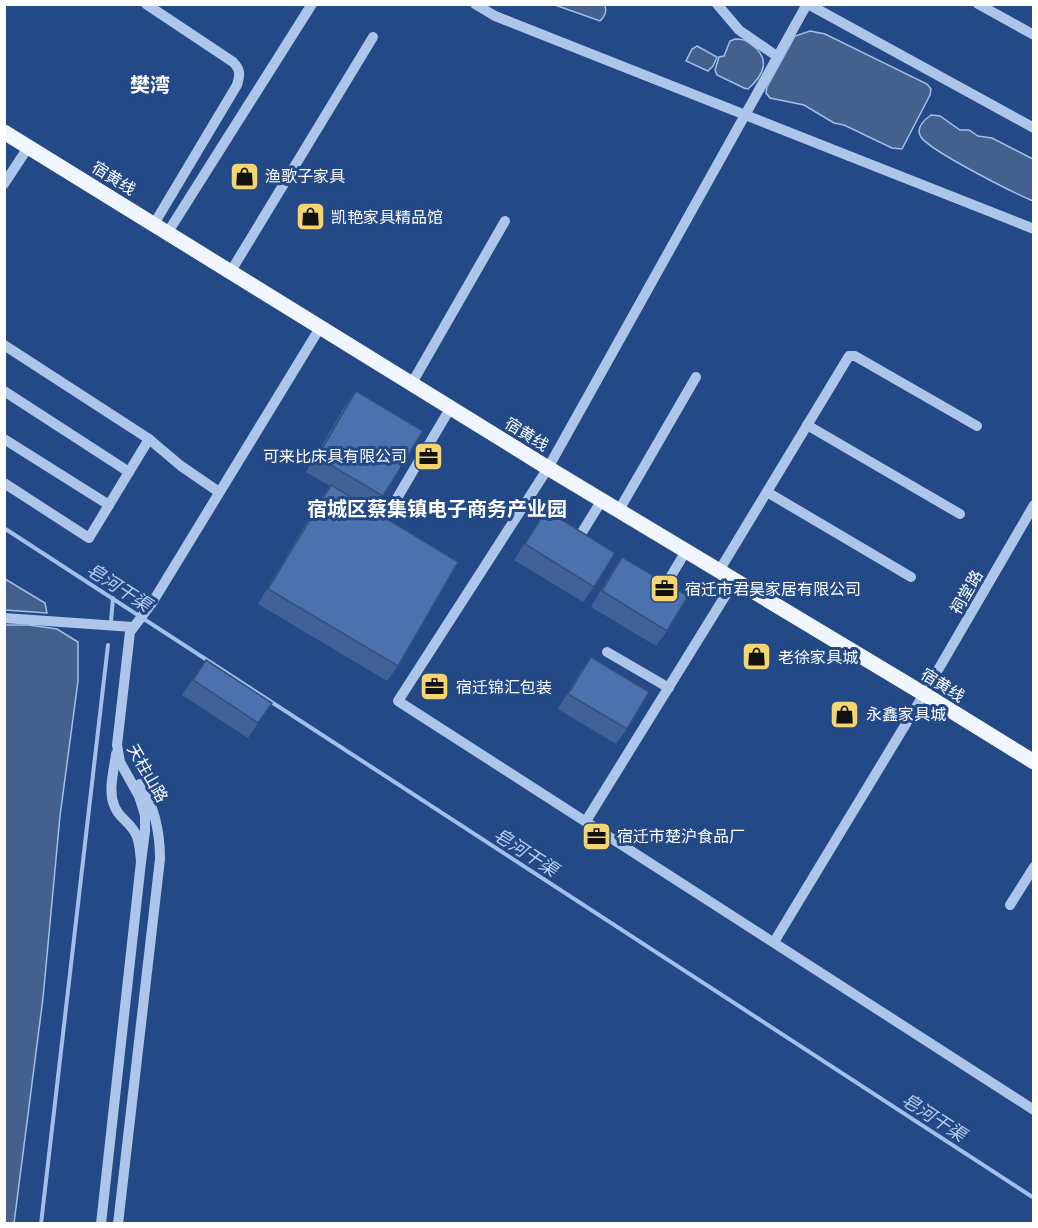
<svg xmlns="http://www.w3.org/2000/svg" width="1038" height="1228" viewBox="0 0 1038 1228" font-family="'PT Sans','Noto Sans SC',sans-serif">
  <rect width="100%" height="100%" fill="#234986"/>
  <g fill="#45608d" stroke="#a1bfea" stroke-width="1.5">
    <path d="M555,5H605C607,12 605,16 600,21Z"/>
    <path d="M810,31L825,34L927,84L931,89L930,95L902,149L892,148L844,125L834,123L804,105L770,98L766,93L767,87L795,36Z"/>
    <path d="M735,39C743,39 746,40 752,45C771,59 764,75 748,89L744,88L717,75L715,70L719,57L724,56L730,41Z"/>
    <path d="M697,46L717,57L713,66L708,71L686,61L692,49Z"/>
    <path d="M931,115L940,116L960,130H969L978,136L992,138L1033,159V201C1014,193 930,151 921,137C915,128 924,120 931,115Z"/>
    <path d="M5,579L45,603L47,613L5,610Z"/>
    <path d="M4,625H29L57,629L78,642V681L60,816L43,998L14,1223L5,1224Z"/>
  </g>
  <g fill="none" stroke-linecap="round" stroke-linejoin="round">
    <g stroke="#a1bfea" stroke-width="4">
      <path d="M4,528L1034,1198"/>
      <path d="M111,621L113,598"/>
      <path d="M41,1224L108,645"/>
    </g>
    <g stroke="#adc5e9" stroke-width="10">
      <path d="M146,4L233,62C241,70 240,75 237,85L154,224"/>
      <path d="M475,4L495,16L1034,229"/>
      <path d="M717,4L739,30L778,57"/>
      <path d="M807,4L548,468L398,701L1034,1110"/>
      <path d="M808,4L1034,128"/>
      <path d="M978,4L1034,35"/>
      <path d="M4,184L29,146"/>
      <path d="M168,232L312,4"/>
      <path d="M231,271L373,37"/>
      <path d="M4,345L149,439L181,466L219,492"/>
      <path d="M412,383L505,221"/>
      <path d="M4,391L129,472"/>
      <path d="M807,425L960,514"/>
      <path d="M4,439L109,505"/>
      <path d="M4,483L89,538L149,439"/>
      <path d="M767,492L911,577"/>
      <path d="M619,510L696,377"/>
      <path d="M384,520L451,407"/>
      <path d="M581,534L602,500"/>
      <path d="M719,571L849,356H855L977,426"/>
      <path d="M668,581L686,551"/>
      <path d="M4,618L133,627"/>
      <path d="M607,652L669,688"/>
      <path d="M586,821L735,580"/>
      <path d="M141,862L145,831V815L139,796L120,762L117,745L130,632L152,603L321,326"/>
      <path d="M1010,905L1034,867"/>
      <path d="M774,942L924,694L1034,505"/>
      <path d="M101,1224L141,862C140,852 140,839 134,831C128,821 117,816 114,805C108,790 114,770 116,754"/>
      <path d="M118,1224L160,859C160,832 155,807 140,784"/>
    </g>
    <path stroke="#f0f5fe" stroke-width="15" d="M4,132L548,468L924,694L1034,762"/>
  </g>
  <g fill="#406296">
    <path d="M356,391L383,496L374,510L398,666L387,681L258,604L320,500L330,486L306,472L345,406Z"/>
    <path d="M546,510L594,587L583,602L514,560Z"/>
    <path d="M622,557L667,631L656,646L591,607L612,572Z"/>
    <path d="M591,657L627,729L616,744L558,709L580,672Z"/>
    <path d="M206,660L272,703L248,738L182,695Z"/>
  </g>
  <g fill="#4b72ae" stroke="#34507a" stroke-width="1.5">
    <path d="M356,391L423,431L383,496L317,457Z"/>
    <path d="M331,485L458,562L398,666L268,589Z"/>
    <path d="M546,510L615,553L594,587L525,544Z"/>
    <path d="M622,557L688,596L667,631L602,591Z"/>
    <path d="M591,657L649,692L627,729L568,694Z"/>
    <path d="M206,660L272,703L258,723L193,680Z"/>
  </g>
  <defs>
    <symbol id="shop-square" viewBox="-11 -11 22 22"><rect x="-9" y="-9" width="18" height="18" rx="4" fill="#f4d570" stroke="#234986"/><path d="M-5-2.5h2.3a2.7 3.5 0 0 1 5.4 0H5L5.5 6h-11ZM-1.5-2.5h3a1.5 2.3 0 0 0-3 0Z" fill="#111"/></symbol>
    <symbol id="office-square" viewBox="-11 -11 22 22"><rect x="-9" y="-9" width="18" height="18" rx="4" fill="#f4d570" stroke="#234986"/><path d="M-6-3h4V-5.5h4V-3h4V5H-6ZM-1-4.5V-3h2v-1.5ZM-6 0V1H6V0Z" fill="#111"/></symbol>
  </defs>
  <g fill-rule="evenodd">
    <use href="#shop-square" x="228" y="160" width="33" height="33"/>
    <use href="#shop-square" x="294" y="200" width="33" height="33"/>
    <use href="#office-square" x="412" y="440" width="33" height="33"/>
    <use href="#office-square" x="648" y="572" width="33" height="33"/>
    <use href="#shop-square" x="740" y="640" width="33" height="33"/>
    <use href="#office-square" x="418" y="670" width="33" height="33"/>
    <use href="#shop-square" x="828" y="698" width="33" height="33"/>
    <use href="#office-square" x="580" y="820" width="33" height="33"/>
  </g>
  <g text-anchor="middle" dominant-baseline="central" stroke-width="6" stroke-linejoin="round" paint-order="stroke">
    <g font-size="16" fill="#fff" stroke="#234986" text-anchor="start">
      <text x="265" y="176">渔歌子家具</text>
      <text x="331" y="217">凯艳家具精品馆</text>
      <text x="407" y="456" text-anchor="end">可来比床具有限公司</text>
      <text x="685" y="589">宿迁市君昊家居有限公司</text>
      <text x="778" y="657">老徐家具城</text>
      <text x="456" y="687">宿迁锦汇包装</text>
      <text x="866" y="714">永鑫家具城</text>
      <text x="617" y="836">宿迁市楚沪食品厂</text>
    </g>
    <g font-size="16" fill="#fff" stroke="#234986">
      <text transform="translate(114 178) rotate(32)">宿黄线</text>
      <text transform="translate(527 434) rotate(32)">宿黄线</text>
      <text transform="translate(966 592) rotate(-60)">祠堂路</text>
      <text transform="translate(943 685) rotate(32)">宿黄线</text>
      <text transform="translate(148 773) rotate(60)">天柱山路</text>
    </g>
    <g font-size="18" font-style="italic" fill="#b9cff0" stroke="#234986">
      <text transform="translate(119 587) rotate(33)">皂河干渠</text>
      <text transform="translate(526 852) rotate(33)">皂河干渠</text>
      <text transform="translate(934 1117) rotate(33)">皂河干渠</text>
    </g>
    <g font-size="20" font-weight="bold" fill="#fff" stroke="#234986">
      <text x="150" y="85">樊湾</text>
      <text x="437" y="509">宿城区蔡集镇电子商务产业园</text>
    </g>
  </g>
  <rect width="1038" height="1228" fill="none" stroke="#ffffff" stroke-width="12"/>
</svg>
